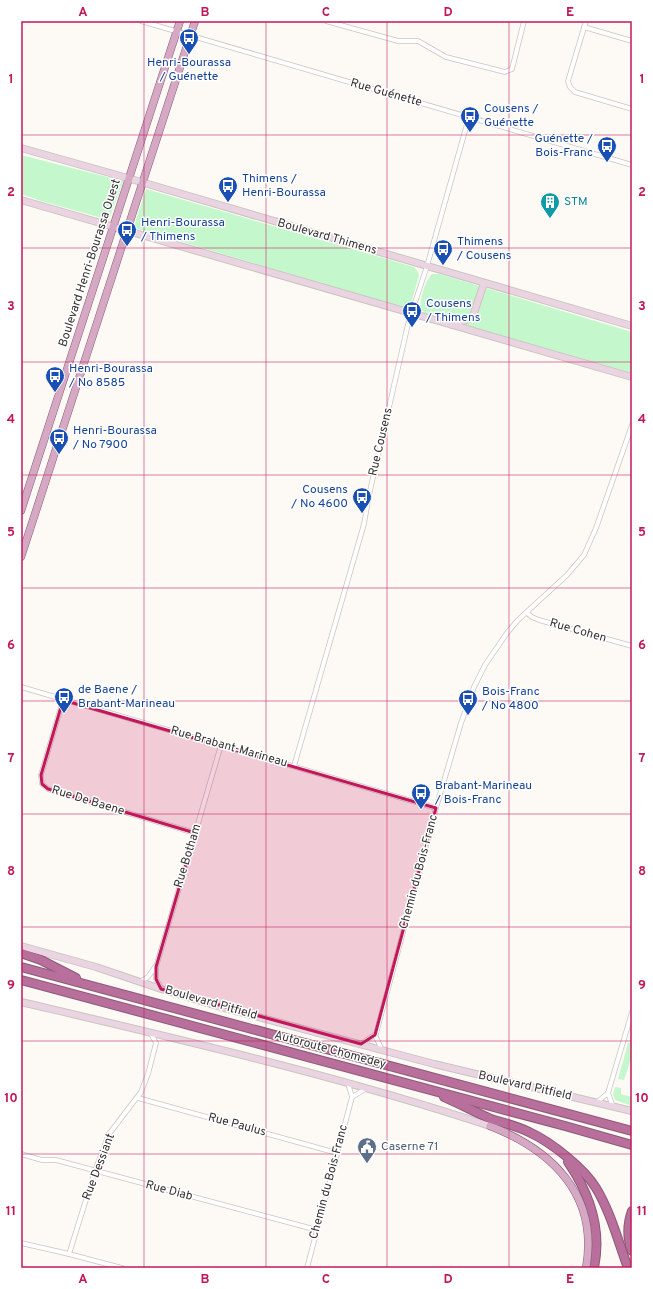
<svg xmlns="http://www.w3.org/2000/svg" width="653" height="1289" viewBox="0 0 653 1289" font-family="Overpass,sans-serif">
  <rect width="100%" height="100%" fill="#fdf9f5"/>
  <g fill="#c4f8cc">
    <path d="M21,155L123,181L109,220L41,201L21,194Z"/>
    <path d="M146,189L414,267L418,272L419,276L411,303L406,306L402,307L135,228L134,226Z"/>
    <path d="M432,274H439L632,332V373L465,325V318H457L444,315L425,313L421,309C419,301 426,279 432,274Z"/>
    <path d="M630,1037H632V1056L624,1080L618,1079L628,1043H630Z"/>
    <path d="M615,1087L621,1088V1094L632,1097V1106L615,1100L613,1094Z"/>
  </g>
  <g fill="none" stroke-linecap="round" stroke-linejoin="round">
    <defs>
      <g id="street">
        <path d="M141,21L632,165"/>
        <path d="M326,21L398,41H418L446,57L505,72L512,69L524,21"/>
        <path d="M586,21L568,81L570,87L575,92L632,109"/>
        <path d="M584,27L632,41"/>
        <path d="M527,613L532,617L539,620L632,646"/>
        <path d="M21,687L436,808"/>
        <path d="M63,700L41,775L42,784L48,789L195,833"/>
        <path d="M294,766L364,524L369,495L408,324L427,266L469,117"/>
        <path d="M140,982L148,977L155,967"/>
        <path d="M161,988L156,979V967L221,745"/>
        <path d="M375,1035L382,1050"/>
        <path d="M361,1044L376,1034L436,808L461,723L474,687L485,665L507,633L518,620L567,575L584,555L596,528L632,425"/>
        <path d="M608,1093L613,1107"/>
        <path d="M352,1097L367,1088"/>
        <path d="M138,1098L337,1153"/>
        <path d="M596,1103L608,1093L632,1012"/>
        <path d="M21,1154L42,1160H56L317,1230"/>
        <path d="M21,1243L69,1254L122,1268"/>
        <path d="M69,1254L95,1171L109,1134L141,1092L148,1074L156,1043L150,1032"/>
        <path d="M307,1268L352,1097L348,1083"/>
      </g>
      <g id="secondary">
        <path d="M21,148L124,177L632,326"/>
        <path d="M21,200L632,377"/>
        <path d="M452,325L469,319L473,316L484,283"/>
        <path d="M21,946L96,967L161,989L217,1006L434,1064L632,1111"/>
        <path d="M21,1002C178,1039 336,1075 490,1126"/>
      </g>
      <g id="primary">
        <path d="M21,511L180,21"/>
        <path d="M21,557L195,21"/>
        <path d="M490,1126C552,1150 599,1195 586,1268"/>
      </g>
      <g id="highway">
        <path d="M21,953L41,960L76,978"/>
        <path d="M21,967L632,1131"/>
        <path d="M21,980L565,1126L632,1145"/>
        <path d="M444,1097C460,1104 475,1112 491,1119C504,1123 517,1126 529,1132C551,1142 584,1168 596,1188C611,1213 618,1241 628,1268"/>
        <path d="M568,1162C590,1194 602,1229 594,1268"/>
        <path d="M632,1211C627,1225 627,1238 632,1251"/>
      </g>
    </defs>
    <use href="#street" stroke="#cac5c1" stroke-width="5.5"/>
    <use href="#secondary" stroke="#cac5c1" stroke-width="8"/>
    <use href="#primary" stroke="#8b5a77" stroke-width="8"/>
    <use href="#highway" stroke="#8b5a77" stroke-width="10"/>
    <use href="#street" stroke="#fff" stroke-width="4"/>
    <use href="#secondary" stroke="#ead4e1" stroke-width="6"/>
    <use href="#primary" stroke="#d5a9c4" stroke-width="7"/>
    <use href="#highway" stroke="#b96f9c" stroke-width="8"/>
  </g>
  <path fill="#c2185b" fill-opacity="0.2" stroke="#c2185b" stroke-width="3" stroke-linejoin="round" d="M63,700L436,808L375,1035L361,1044L161,989L156,979V967L195,833L48,789L42,784L41,775Z"/>
  <path fill="none" stroke="#c2185b" stroke-width="1" stroke-opacity="0.55" d="M144,21V1268M266,21V1268M387,21V1268M509,21V1268M21,135H632M21,248H632M21,362H632M21,475H632M21,588H632M21,701H632M21,814H632M21,927H632M21,1041H632M21,1154H632"/>
  <defs>
    <symbol id="bus-pin" viewBox="-11 -11 22 30"><path d="M0 17L-7.5 6A9.5 9.5 0 1 1 7.5 6Z" fill="#1a4fb4" stroke="#fff"/><path d="M-5-6H5V4H4V6H2V4H-2V6H-4V4H-5ZM-3.5-4V0h7V-4ZM-3.5 1.2v1.5H-2V1.2ZM2 1.2v1.5H3.5V1.2Z" fill="#fff"/></symbol>
    <symbol id="building-pin" viewBox="-11 -11 22 30"><path d="M0 17L-7.5 6A9.5 9.5 0 1 1 7.5 6Z" fill="#0f9aa8" stroke="#fff"/><path d="M-4-6H4V6H1V3H-1V6H-4ZM-2.5-4.3h1.7v1.8h-1.7ZM.8-4.3h1.7v1.8H.8ZM-2.5-1h1.7V.8h-1.7ZM.8-1h1.7V.8H.8Z" fill="#fff"/></symbol>
    <symbol id="civic-pin" viewBox="-11 -11 22 30"><path d="M0 17L-7.5 6A9.5 9.5 0 1 1 7.5 6Z" fill="#5c6f8a" stroke="#fff"/><path d="M-.6-6.5H3V-4.5H.6V-3L4-1V1h2V6H-6V1h2V-1L-.6-3ZM-1.2 2.5V6h2.4V2.5Z" fill="#fff"/></symbol>
  </defs>
  <g fill-rule="evenodd">
    <use href="#bus-pin" x="178" y="27" width="22" height="30"/>
    <use href="#bus-pin" x="459" y="105" width="22" height="30"/>
    <use href="#bus-pin" x="596" y="135" width="22" height="30"/>
    <use href="#bus-pin" x="217" y="175" width="22" height="30"/>
    <use href="#building-pin" x="539" y="191" width="22" height="30"/>
    <use href="#bus-pin" x="116" y="219" width="22" height="30"/>
    <use href="#bus-pin" x="432" y="238" width="22" height="30"/>
    <use href="#bus-pin" x="401" y="300" width="22" height="30"/>
    <use href="#bus-pin" x="44" y="365" width="22" height="30"/>
    <use href="#bus-pin" x="48" y="427" width="22" height="30"/>
    <use href="#bus-pin" x="351" y="486" width="22" height="30"/>
    <use href="#bus-pin" x="53" y="686" width="22" height="30"/>
    <use href="#bus-pin" x="457" y="688" width="22" height="30"/>
    <use href="#bus-pin" x="410" y="782" width="22" height="30"/>
    <use href="#civic-pin" x="356" y="1136" width="22" height="30"/>
  </g>
  <g text-anchor="middle" dominant-baseline="central" stroke-width="3" stroke-linejoin="round" paint-order="stroke">
    <g font-size="12" fill="#164399" stroke="#fff" text-anchor="start">
      <text x="189" y="63" text-anchor="middle">Henri-Bourassa<tspan x="189" dy="14">/ Guénette</tspan></text>
      <text x="484" y="109">Cousens /<tspan x="484" dy="14">Guénette</tspan></text>
      <text x="593" y="139" text-anchor="end">Guénette /<tspan x="593" dy="14">Bois-Franc</tspan></text>
      <text x="242" y="179">Thimens /<tspan x="242" dy="14">Henri-Bourassa</tspan></text>
      <text x="141" y="223">Henri-Bourassa<tspan x="141" dy="14">/ Thimens</tspan></text>
      <text x="457" y="242">Thimens<tspan x="457" dy="14">/ Cousens</tspan></text>
      <text x="426" y="304">Cousens<tspan x="426" dy="14">/ Thimens</tspan></text>
      <text x="69" y="369">Henri-Bourassa<tspan x="69" dy="14">/ No 8585</tspan></text>
      <text x="73" y="431">Henri-Bourassa<tspan x="73" dy="14">/ No 7900</tspan></text>
      <text x="348" y="490" text-anchor="end">Cousens<tspan x="348" dy="14">/ No 4600</tspan></text>
      <text x="78" y="690">de Baene /<tspan x="78" dy="14">Brabant-Marineau</tspan></text>
      <text x="482" y="692">Bois-Franc<tspan x="482" dy="14">/ No 4800</tspan></text>
      <text x="435" y="786">Brabant-Marineau<tspan x="435" dy="14">/ Bois-Franc</tspan></text>
    </g>
    <g font-size="12" fill="#353332" stroke="#fff">
      <text transform="translate(386 93) rotate(16)">Rue Guénette</text>
      <text transform="translate(327 237) rotate(16)">Boulevard Thimens</text>
      <text transform="translate(90 263) rotate(-72)">Boulevard Henri-Bourassa Ouest</text>
      <text transform="translate(381 442) rotate(-77)">Rue Cousens</text>
      <text transform="translate(578 631) rotate(16)">Rue Cohen</text>
      <text transform="translate(229 747) rotate(16)">Rue Brabant-Marineau</text>
      <text transform="translate(88 801) rotate(17)">Rue De Baene</text>
      <text transform="translate(188 856) rotate(-73)">Rue Botham</text>
      <text transform="translate(419 872) rotate(-75)">Chemin du Bois-Franc</text>
      <text transform="translate(211 1003) rotate(16)">Boulevard Pitfield</text>
      <text transform="translate(330 1050) rotate(15)">Autoroute Chomedey</text>
      <text transform="translate(525 1086) rotate(13)">Boulevard Pitfield</text>
      <text transform="translate(237 1125) rotate(15)">Rue Paulus</text>
      <text transform="translate(99 1167) rotate(-69)">Rue Dessiant</text>
      <text transform="translate(329 1182) rotate(-75)">Chemin du Bois-Franc</text>
      <text transform="translate(169 1191) rotate(15)">Rue Diab</text>
    </g>
    <g font-size="12" fill="#0d838f" stroke="#fff" text-anchor="start">
      <text x="564" y="202">STM</text>
    </g>
    <g font-size="12" fill="#4e5e75" stroke="#fff" text-anchor="start">
      <text x="381" y="1147">Caserne 71</text>
    </g>
  </g>
  <rect width="653" height="1289" fill="none" stroke="#ffffff" stroke-width="44"/>
  <rect x="22" y="22" width="609" height="1245" fill="none" stroke="#c2185b" stroke-width="1.5"/>
  <g font-size="13" text-anchor="middle" font-weight="bold" fill="#c2185b">
    <text x="83" y="16">A</text>
    <text x="205" y="16">B</text>
    <text x="326" y="16">C</text>
    <text x="448" y="16">D</text>
    <text x="570" y="16">E</text>
    <text x="11" y="83">1</text>
    <text x="642" y="83">1</text>
    <text x="11" y="196">2</text>
    <text x="642" y="196">2</text>
    <text x="11" y="310">3</text>
    <text x="642" y="310">3</text>
    <text x="11" y="423">4</text>
    <text x="642" y="423">4</text>
    <text x="11" y="536">5</text>
    <text x="642" y="536">5</text>
    <text x="11" y="649">6</text>
    <text x="642" y="649">6</text>
    <text x="11" y="762">7</text>
    <text x="642" y="762">7</text>
    <text x="11" y="875">8</text>
    <text x="642" y="875">8</text>
    <text x="11" y="989">9</text>
    <text x="642" y="989">9</text>
    <text x="11" y="1102">10</text>
    <text x="642" y="1102">10</text>
    <text x="11" y="1215">11</text>
    <text x="642" y="1215">11</text>
    <text x="83" y="1283">A</text>
    <text x="205" y="1283">B</text>
    <text x="326" y="1283">C</text>
    <text x="448" y="1283">D</text>
    <text x="570" y="1283">E</text>
  </g>
</svg>
